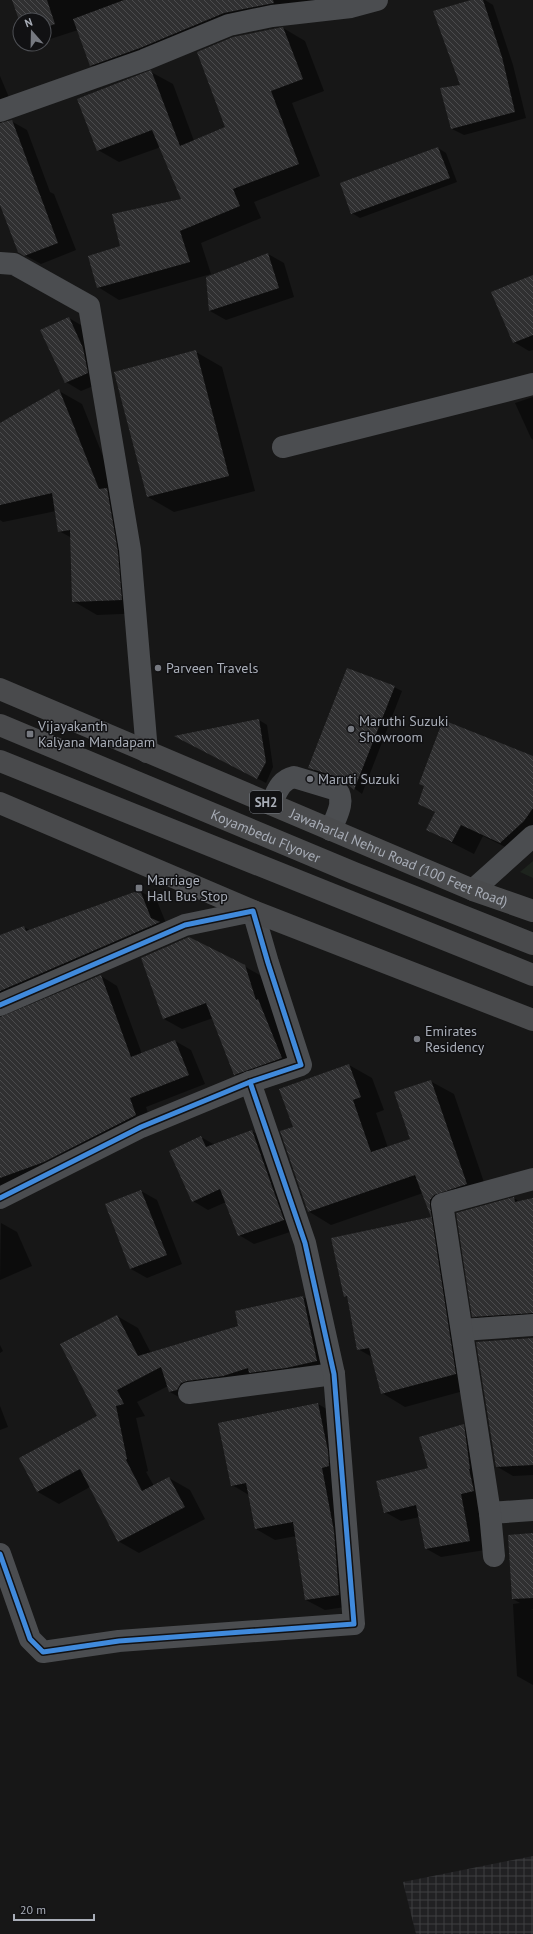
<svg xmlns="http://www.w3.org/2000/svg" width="533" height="1934" viewBox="0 0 533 1934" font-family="'PT Sans',sans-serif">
  <defs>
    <pattern id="industrial-grid" width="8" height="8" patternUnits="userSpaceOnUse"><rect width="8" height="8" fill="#212123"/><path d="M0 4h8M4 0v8" fill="none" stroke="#3e3f41"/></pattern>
    <pattern id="building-back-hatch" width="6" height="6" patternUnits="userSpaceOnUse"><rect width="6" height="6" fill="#303031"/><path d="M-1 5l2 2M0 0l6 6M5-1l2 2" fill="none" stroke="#4b4b4d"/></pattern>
  </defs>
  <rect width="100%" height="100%" fill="#171717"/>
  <path fill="url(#industrial-grid)" d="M533,1856V1934H416L403,1882Z"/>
  <path fill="#1e241e" d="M533,861V878L520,872Z"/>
  <g fill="#0007">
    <path d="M13,0H331L106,74L91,65L78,30L44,41V20H20Z"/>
    <path d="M474,0H485L493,5L513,65L526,118L464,135L452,129L441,89L461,85Z"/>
    <path d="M283,28L305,41L324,91L292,103L320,176L254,202L261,218L201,243L211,274L119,300L98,287L121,247L182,199L161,147L119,162L98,150L151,72L173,84L194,141L227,127Z"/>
    <path d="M0,76L13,107L3,118V123L11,121L27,130L50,192L54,194L76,250L41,264L19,252L0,202Z"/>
    <path d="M438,148L446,153L457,182L360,218L352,213Z"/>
    <path d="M268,254L284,263L294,297L226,320L210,311L207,277Z"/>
    <path d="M533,276V350L529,351L514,342Z"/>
    <path d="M69,318L84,327L103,382L81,391L66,382Z"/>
    <path d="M196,352L222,367L255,491L174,512L148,497Z"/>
    <path d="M59,391L82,404L119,496L145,613L97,615L73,601L72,538L59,531L56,511L3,522L0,520V424Z"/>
    <path d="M533,397V440L531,438L515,403Z"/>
    <path d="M394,687L402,691L362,794L345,781L317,772L309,768Z"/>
    <path d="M259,720L267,725L273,767L266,783L183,740Z"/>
    <path d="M533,757V845L522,855L483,836L474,854L427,830L436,813L419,804Z"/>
    <path d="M140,891L157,901L168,928L0,1005V936L24,927L31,931Z"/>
    <path d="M244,966L263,977L299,1068L253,1085L235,1074L213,1018L182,1029L164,1019Z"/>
    <path d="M101,976L117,986L142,1054L175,1041L191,1050L205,1084L146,1107L152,1125L0,1193V1017Z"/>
    <path d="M349,1065L372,1078L384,1110L376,1113L388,1148L412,1139L430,1081L454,1094L489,1197L457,1208L453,1213L478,1387L405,1407L382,1393L372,1357L358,1349L348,1298L345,1296L332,1239L432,1217L423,1193L331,1225L308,1211L294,1128Z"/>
    <path d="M252,1131L267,1140L299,1229L254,1244L239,1235L226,1202L208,1210L193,1201L201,1137L215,1145Z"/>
    <path d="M141,1191L157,1200L182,1264L147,1278L131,1269L106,1205Z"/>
    <path d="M514,1198L520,1202L533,1199V1323L490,1326L473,1316Z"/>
    <path d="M1,1223L17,1232L32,1266L0,1280Z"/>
    <path d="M303,1297L324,1309L338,1372L191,1404L170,1392L168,1386L137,1402L145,1416L136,1418L148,1471L146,1472L154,1486L169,1478L190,1490L205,1519L139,1553L118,1541L90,1487L59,1504L38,1492L20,1458L99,1417L117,1316L138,1328L151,1353L239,1327Z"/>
    <path d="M533,1338V1475L513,1476L496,1466Z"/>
    <path d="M0,1345L3,1351L0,1353Z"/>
    <path d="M318,1404L337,1415L358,1605L325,1610L306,1600L296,1536L275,1540L256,1529L249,1495L232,1485Z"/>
    <path d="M0,1406L8,1427L0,1430Z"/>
    <path d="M463,1426L479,1434L489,1499L477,1502L485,1550L441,1557L425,1548L420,1517L401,1521L385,1512L429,1468Z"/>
    <path d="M533,1534V1609H531L533,1610V1685L517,1676L513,1604L520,1603L513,1599Z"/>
  </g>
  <g fill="url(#building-back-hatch)">
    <path d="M12,0H47L55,24L44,28V20H20V23Z"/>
    <path d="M124,0H273L274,3L224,13L140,48L90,66L73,19Z"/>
    <path d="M471,0H483L502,57L515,112L451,129L440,88L460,85L433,11Z"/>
    <path d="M283,27L303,79L271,91L299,164L233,189L240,206L180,231L190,262L97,288L88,256L120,246L112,214L181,199L152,130L97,151L77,99L151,70L180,146L225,127L197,52L233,37Z"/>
    <path d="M12,120L58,243L24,256L18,252L0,205V123Z"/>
    <path d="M438,147L450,178L351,214L340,183Z"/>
    <path d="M268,253L279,288L209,311L206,277Z"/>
    <path d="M533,275V335L513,343L491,292Z"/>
    <path d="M69,317L83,348L88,373L65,383L40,330Z"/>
    <path d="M196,350L229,476L147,497L114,372Z"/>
    <path d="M59,389L99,489L107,488L118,552L122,600L72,602L70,530L58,532L52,493L0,505V423Z"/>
    <path d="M347,668L395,686L354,790L341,778L308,768Z"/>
    <path d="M259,719L266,762L257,779L174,736Z"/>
    <path d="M443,720L533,756V808L524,821L500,843L461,825L452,842L426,830L435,812L418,804L424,786L419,784Z"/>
    <path d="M140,890L151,918L160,922L0,991V935L24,926L26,931Z"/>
    <path d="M189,937L245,965L256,1000L258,999L282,1058L234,1075L206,1003L163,1019L141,958Z"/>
    <path d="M101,975L131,1057L175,1040L189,1075L130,1098L136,1115L44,1162L0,1178V1017Z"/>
    <path d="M349,1064L361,1097L353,1100L371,1152L410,1139L394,1092L431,1080L467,1184L434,1195L430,1200V1206L456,1374L381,1394L369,1348L357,1350L347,1296L344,1297L331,1238L431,1217L415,1175L308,1212L280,1131L293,1127L279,1089Z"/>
    <path d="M252,1130L284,1220L238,1236L220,1189L192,1202L169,1151L201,1136L206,1147Z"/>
    <path d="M141,1190L167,1255L130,1269L105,1204Z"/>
    <path d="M514,1197L515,1202L533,1198V1313L472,1317L456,1213Z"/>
    <path d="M303,1296L317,1361L286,1368L249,1373L248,1368L223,1376L187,1381L181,1383L177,1390L169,1392L161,1367L117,1390L124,1404L116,1406L127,1459L126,1460L142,1491L169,1477L185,1507L118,1542L80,1469L37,1492L19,1458L97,1416L60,1344L117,1315L138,1356L238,1326L235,1311Z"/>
    <path d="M533,1338V1465L496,1467L476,1342Z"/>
    <path d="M318,1403L328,1451L329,1466L322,1468L334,1531L339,1595L305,1600L293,1522L255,1529L246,1483L231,1486L218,1423Z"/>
    <path d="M464,1424L470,1469H469L474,1491L461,1494L470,1541L425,1549L416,1505L384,1513L376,1481L428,1468L419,1437Z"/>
    <path d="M533,1533V1598L512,1599L508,1535Z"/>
  </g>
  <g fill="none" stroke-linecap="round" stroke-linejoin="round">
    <g stroke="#4b4d50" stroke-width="22">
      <path d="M0,111L144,60L229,25L272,16L351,7L377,0"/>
      <path d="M0,263L14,264L89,306L130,550L147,752"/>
      <path d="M283,447L533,384"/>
      <path d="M271,804C277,792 280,780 294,777L337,790C346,802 335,818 331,830"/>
      <path d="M473,890L533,836"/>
      <path d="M0,1005L185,925L253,911L268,963L301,1065L250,1082L141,1127L0,1198"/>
      <path d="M462,1330L533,1325"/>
      <path d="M189,1393L334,1374"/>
      <path d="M490,1513L533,1510"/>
      <path d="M0,1554L30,1639L43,1652L119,1641L354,1624L334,1374L305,1243L250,1082"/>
      <path d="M494,1556L490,1513L442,1204L533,1179"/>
    </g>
    <g stroke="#494a4c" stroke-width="22">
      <path id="s1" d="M0,689L473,890L533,911"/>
      <path id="s2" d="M0,725L354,873L533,944"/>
      <path d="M0,761L533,975"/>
      <path d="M0,803L253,911L533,1020"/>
    </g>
    <defs>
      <g id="cycleway">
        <path d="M0,1005L185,925L253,911L268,963L301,1065L250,1082L141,1127L0,1198"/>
        <path d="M0,1554L30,1639L43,1652L119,1641L354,1624L334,1374L305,1243L250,1082"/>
      </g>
    </defs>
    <use href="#cycleway" stroke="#111113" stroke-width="8"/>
    <use href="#cycleway" stroke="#408adc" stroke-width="5"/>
  </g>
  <g fill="#767980" stroke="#111113" stroke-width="1.5">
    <circle cx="158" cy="668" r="4"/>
    <circle cx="351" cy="729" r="4"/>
    <rect x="26" y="730" width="8" height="8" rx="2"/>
    <circle cx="310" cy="779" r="4"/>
    <rect x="135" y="884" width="8" height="8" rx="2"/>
    <circle cx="417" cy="1039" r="4"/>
  </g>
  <g text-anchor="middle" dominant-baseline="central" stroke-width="3" stroke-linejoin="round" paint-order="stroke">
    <rect fill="#111113" stroke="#7b7f86" stroke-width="1" x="250" y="791" width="32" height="22" rx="3"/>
    <g font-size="13" font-weight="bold" fill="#a9aeb8">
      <text x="266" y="802">SH2</text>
    </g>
    <g font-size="14" fill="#a9aeb8" stroke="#111113" text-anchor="start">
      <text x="166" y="668">Parveen Travels</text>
      <text x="359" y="721">Maruthi Suzuki<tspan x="359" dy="16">Showroom</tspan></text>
      <text x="38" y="726">Vijayakanth<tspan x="38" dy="16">Kalyana Mandapam</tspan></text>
      <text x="318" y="779">Maruti Suzuki</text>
      <text x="147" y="880">Marriage<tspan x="147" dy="16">Hall Bus Stop</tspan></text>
      <text x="425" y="1031">Emirates<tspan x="425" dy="16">Residency</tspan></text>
    </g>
    <g font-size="14" fill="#a9aeb8" stroke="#111113">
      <text stroke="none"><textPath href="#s2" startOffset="288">Koyambedu Flyover</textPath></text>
      <text stroke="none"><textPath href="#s1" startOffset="433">Jawaharlal Nehru Road (100 Feet Road)</textPath></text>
    </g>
  </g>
  <g transform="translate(32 32) rotate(340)"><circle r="19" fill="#111113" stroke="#4e5055"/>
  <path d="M0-3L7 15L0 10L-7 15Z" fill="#767980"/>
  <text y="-6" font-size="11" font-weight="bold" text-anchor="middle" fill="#a9aeb8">N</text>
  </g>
  <path d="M14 1914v6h80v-6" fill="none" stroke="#a9aeb8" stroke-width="2"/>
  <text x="20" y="1914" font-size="12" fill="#a9aeb8" stroke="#111113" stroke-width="3" paint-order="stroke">20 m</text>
</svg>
